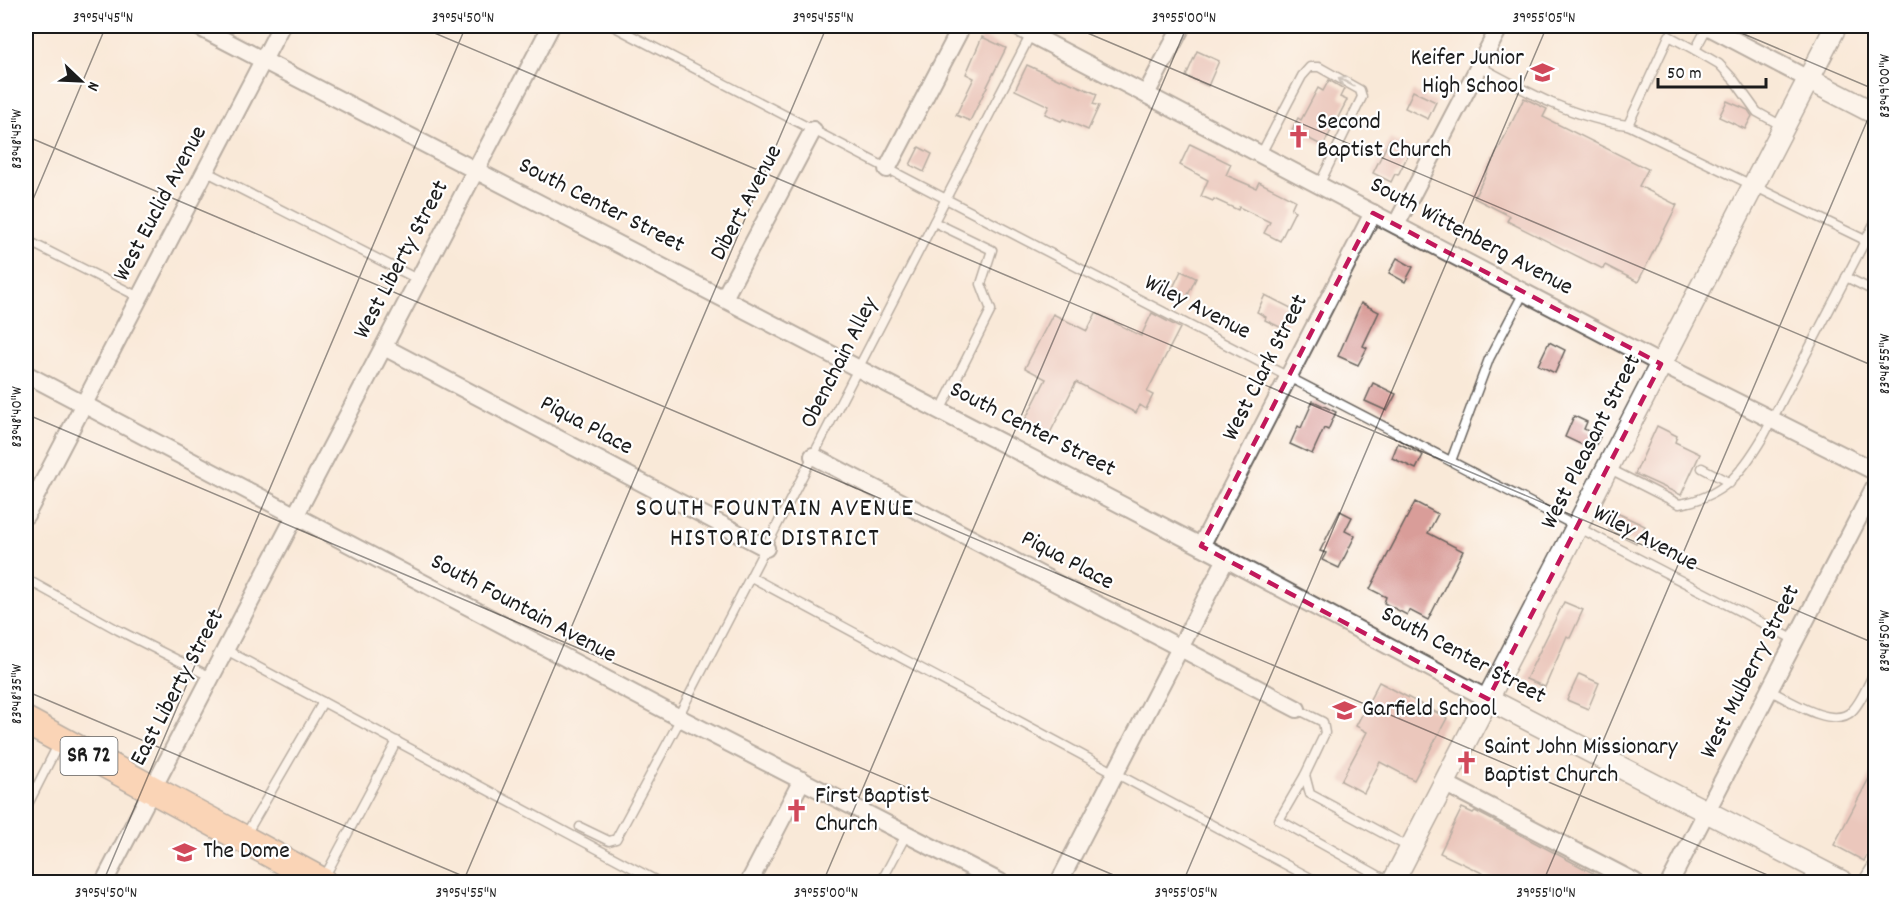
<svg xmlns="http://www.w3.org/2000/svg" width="1901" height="908" viewBox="0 0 1901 908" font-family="Dekko,sans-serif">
  <rect width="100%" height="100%" fill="#fff"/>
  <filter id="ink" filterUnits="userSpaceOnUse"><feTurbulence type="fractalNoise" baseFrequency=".0167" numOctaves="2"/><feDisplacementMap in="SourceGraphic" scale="12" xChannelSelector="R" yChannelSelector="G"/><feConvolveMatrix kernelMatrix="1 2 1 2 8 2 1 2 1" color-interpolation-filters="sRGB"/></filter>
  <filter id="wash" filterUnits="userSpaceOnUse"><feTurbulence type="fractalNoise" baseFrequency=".008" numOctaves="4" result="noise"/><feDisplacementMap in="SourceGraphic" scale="24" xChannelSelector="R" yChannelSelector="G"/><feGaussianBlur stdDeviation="1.35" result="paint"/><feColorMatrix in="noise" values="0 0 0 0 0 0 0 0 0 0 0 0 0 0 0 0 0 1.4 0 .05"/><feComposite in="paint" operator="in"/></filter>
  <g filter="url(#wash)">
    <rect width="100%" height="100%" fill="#f9e9d8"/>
    <g id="blocks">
      <g fill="#d99d99">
        <path d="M982,37L1006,48L970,121L956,115L974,78L966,74Z"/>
        <path d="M1197,51L1219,61L1208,86L1186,76Z"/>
        <path d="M1027,65L1060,80L1061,79L1097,94L1093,104L1099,106L1088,130L1063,119L1061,121L1045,114L1049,106L1015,90Z"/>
        <path d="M1329,80L1344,89L1340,97L1347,100L1323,146L1292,130L1298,118L1301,120L1318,88L1323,91Z"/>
        <path d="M1413,91L1436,102L1428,119L1405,108Z"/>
        <path d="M1524,98L1547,109L1543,117L1648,169L1639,186L1677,205L1638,282L1605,265L1603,269L1507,221L1510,216L1474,198Z"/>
        <path d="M1727,101L1748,110L1752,116L1745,129L1719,117Z"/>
        <path d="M1390,139L1411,149L1398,175L1395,174L1391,182L1373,173Z"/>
        <path d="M1190,144L1231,164L1226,175L1256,188L1259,182L1295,200L1291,209L1295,211L1280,241L1264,233L1270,222L1239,207L1238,210L1214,199L1213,201L1201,196L1208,180L1180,165Z"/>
        <path d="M919,147L932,154L924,172L910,165Z"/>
        <path d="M1397,258L1413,267L1405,282L1389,273Z"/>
        <path d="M1181,271L1196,278L1184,303L1169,296Z"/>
        <path d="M1265,295L1293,309L1284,329L1265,320L1266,317L1257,312Z"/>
        <path d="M1361,303L1379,312L1363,346L1367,348L1358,365L1338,356Z"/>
        <path d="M1096,313L1141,336L1152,313L1180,328L1147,392L1153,395L1146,409L1140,405L1136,413L1076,382L1049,435L1024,422L1046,379L1025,368L1053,314L1087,331Z"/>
        <path d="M1549,342L1565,350L1555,373L1538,365Z"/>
        <path d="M1373,383L1396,394L1387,411L1365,401Z"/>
        <path d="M1313,401L1336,412L1328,430L1324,428L1312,454L1290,444L1298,426L1301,428Z"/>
        <path d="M1574,416L1587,422L1584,429L1600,437L1593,450L1565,437Z"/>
        <path d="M1657,426L1677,436L1675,442L1700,454L1681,495L1635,474Z"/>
        <path d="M1398,443L1423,455L1416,469L1392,458Z"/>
        <path d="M1415,502L1438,514L1428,533L1463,551L1428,620L1409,610L1407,615L1384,603L1386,597L1370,589Z"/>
        <path d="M1340,511L1352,517L1345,531L1355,536L1339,568L1322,560L1326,553L1320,551Z"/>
        <path d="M1617,513L1645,526L1636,543L1609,530Z"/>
        <path d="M1564,602L1583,610L1570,638L1567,636L1545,687L1526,679Z"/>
        <path d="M1579,674L1599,683L1588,709L1567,700Z"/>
        <path d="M1379,682L1447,718L1414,780L1380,762L1364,793L1341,781L1367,732L1356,726Z"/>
        <path d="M1875,767V840L1864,861L1834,845Z"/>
        <path d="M1462,808L1473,813L1475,811L1610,882H1501L1440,853Z"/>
      </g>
    </g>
  </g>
  <g filter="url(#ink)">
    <use href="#blocks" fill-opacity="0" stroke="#69645e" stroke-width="1.5"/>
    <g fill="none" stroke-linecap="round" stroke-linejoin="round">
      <defs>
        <g id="service">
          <path d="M613,26L1795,640"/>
          <path d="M1708,26L1695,50L1719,64L1734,80L1757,112L1784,127"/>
          <path d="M1479,66C1525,91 1575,119 1628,125L1865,240"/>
          <path d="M1628,125L1669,36L1695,50"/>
          <path d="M1261,154L1302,76L1310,67H1319L1360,90L1362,97L1319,185"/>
          <path d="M205,171L419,280"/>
          <path d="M934,222L992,250L981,284L991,310L940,411"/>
          <path d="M26,240L139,297"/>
          <path d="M1846,277L1876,292"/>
          <path d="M1451,461L1489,359L1524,292"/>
          <path d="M1608,468L1679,504C1723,497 1741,474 1763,437L1876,220"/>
          <path d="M1702,468L1730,483"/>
          <path d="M751,577L1318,882"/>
          <path d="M26,579L118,630L211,677"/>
          <path d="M226,650L659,882"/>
          <path d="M1769,690C1789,700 1833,730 1852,711C1862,701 1869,682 1876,669"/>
          <path d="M1297,709L1323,722L1325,733L1305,775L1310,794L1410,848"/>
          <path d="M678,717L1031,34L1032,26"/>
          <path d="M1305,775L1279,820L1390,882"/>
          <path d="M26,808L59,743"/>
          <path d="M580,827L609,841L616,839L681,718"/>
          <path d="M245,836L323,702"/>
          <path d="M324,878L397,741"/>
          <path d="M881,882L906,835"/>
          <path d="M1807,882L1815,869"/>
          <path d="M1862,882L1876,860"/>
        </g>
        <g id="minor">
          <path d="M197,26L1226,559L1488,699"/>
          <path d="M1015,26L1661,364L1876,472"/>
          <path d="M1707,26L1808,79"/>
          <path d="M1146,94L1182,26"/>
          <path d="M887,169L962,26"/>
          <path d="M1396,225L1500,26"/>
          <path d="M724,298L813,130"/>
          <path d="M384,347L766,548"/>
          <path d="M26,374L678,717L1000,882"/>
          <path d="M813,456L1297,709"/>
          <path d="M26,515L281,26"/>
          <path d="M1201,546L1373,213"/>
          <path d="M1444,783L1635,882"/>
          <path d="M104,882L551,26"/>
          <path d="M749,882L802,780"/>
          <path d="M1059,882L1226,559"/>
          <path d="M1670,882L1876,484"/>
        </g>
        <g id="tertiary">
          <path d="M1808,79L1876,114"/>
          <path d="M1488,699L1843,882"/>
          <path d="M1393,882L1836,26"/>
        </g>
        <path id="primary" d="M26,721L323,882"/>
      </defs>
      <use href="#service" stroke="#69645e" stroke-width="11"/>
      <use href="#minor" stroke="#69645e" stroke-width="20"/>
      <use href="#tertiary" stroke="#69645e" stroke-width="24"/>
      <use href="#primary" stroke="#69645e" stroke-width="30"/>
      <use href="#service" stroke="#fff" stroke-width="8"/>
      <use href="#minor" stroke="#fff" stroke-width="16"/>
      <use href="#tertiary" stroke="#fff" stroke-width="21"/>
      <use href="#primary" stroke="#fbbb8d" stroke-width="27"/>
    </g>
    <defs><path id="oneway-shaft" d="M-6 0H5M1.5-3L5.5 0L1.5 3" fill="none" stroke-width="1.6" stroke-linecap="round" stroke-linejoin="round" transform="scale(1.5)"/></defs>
    <use stroke="#999" href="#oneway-shaft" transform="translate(1346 82) rotate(-152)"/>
  </g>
  <path d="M0 0H1901V908H0ZM1373,213L1661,364L1488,699L1201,546Z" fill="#f9e9d8" fill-opacity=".55" fill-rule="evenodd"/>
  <path fill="none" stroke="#c2185b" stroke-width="4.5" stroke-dasharray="12 8" stroke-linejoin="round" d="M1373,213L1661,364L1488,699L1201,546Z"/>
  <path fill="none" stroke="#1c1c1c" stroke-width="1.5" stroke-opacity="0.45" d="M418,26L1876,644M1071,26L1876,367M1725,26L1876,90M26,136L1784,882M26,216L106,26M26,414L1130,882M26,691L477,882M103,882L466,26M463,882L827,26M823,882L1187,26M1183,882L1547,26M1543,882L1876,100"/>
  <defs>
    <symbol id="school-bare" viewBox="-9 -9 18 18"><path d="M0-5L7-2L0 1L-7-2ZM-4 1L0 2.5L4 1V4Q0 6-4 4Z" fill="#d1495b" stroke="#fff" stroke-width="2.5" paint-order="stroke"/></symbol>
    <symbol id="church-bare" viewBox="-9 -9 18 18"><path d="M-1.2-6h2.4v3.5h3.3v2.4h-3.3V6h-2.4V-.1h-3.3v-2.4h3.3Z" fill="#d1495b" stroke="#fff" stroke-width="2.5" paint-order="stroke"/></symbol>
  </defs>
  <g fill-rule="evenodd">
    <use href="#school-bare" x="1526" y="56" width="33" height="33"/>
    <use href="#church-bare" x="1282" y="120" width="33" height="33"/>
    <use href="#school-bare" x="1328" y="694" width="33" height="33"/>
    <use href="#church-bare" x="1450" y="746" width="33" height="33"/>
    <use href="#church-bare" x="780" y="794" width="33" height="33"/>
    <use href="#school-bare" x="168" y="836" width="33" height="33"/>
  </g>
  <g text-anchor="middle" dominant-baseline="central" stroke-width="4.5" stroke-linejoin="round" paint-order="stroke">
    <rect fill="#fff" stroke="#606060" stroke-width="1.5" x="60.5" y="737" width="57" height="38" rx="4.5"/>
    <g font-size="22" font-weight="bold" fill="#1c1c1c">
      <text x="89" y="756">SR 72</text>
    </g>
    <g font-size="24" fill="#1c1c1c" stroke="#fff" text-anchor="start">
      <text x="1524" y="59" text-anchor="end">Keifer Junior<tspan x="1524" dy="28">High School</tspan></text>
      <text x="1317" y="123">Second<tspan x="1317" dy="28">Baptist Church</tspan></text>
      <text x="1362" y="710">Garfield School</text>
      <text x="1484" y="748">Saint John Missionary<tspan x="1484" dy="28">Baptist Church</tspan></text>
      <text x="815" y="797">First Baptist<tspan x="815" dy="28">Church</tspan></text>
      <text x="203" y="852">The Dome</text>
    </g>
    <g font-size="24" fill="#1c1c1c" stroke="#fff">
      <text transform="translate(747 203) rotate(-62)">Dibert Avenue</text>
      <text transform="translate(161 204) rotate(-62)">West Euclid Avenue</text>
      <text transform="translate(601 206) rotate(27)">South Center Street</text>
      <text transform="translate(1471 237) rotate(28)">South Wittenberg Avenue</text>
      <text transform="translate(402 260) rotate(-62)">West Liberty Street</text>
      <text transform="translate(1197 308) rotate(27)">Wiley Avenue</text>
      <text transform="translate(840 363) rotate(-63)">Obenchain Alley</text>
      <text transform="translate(1266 368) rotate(-63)">West Clark Street</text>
      <text transform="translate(586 426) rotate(28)">Piqua Place</text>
      <text transform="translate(1032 430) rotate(27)">South Center Street</text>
      <text transform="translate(1592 442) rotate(-63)">West Pleasant Street</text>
      <text transform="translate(1645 539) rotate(28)">Wiley Avenue</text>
      <text transform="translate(1067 561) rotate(28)">Piqua Place</text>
      <text transform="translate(523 609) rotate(28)">South Fountain Avenue</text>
      <text transform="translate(1463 656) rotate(28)">South Center Street</text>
      <text transform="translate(1751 672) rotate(-63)">West Mulberry Street</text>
      <text transform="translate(178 688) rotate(-62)">East Liberty Street</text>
    </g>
    <g font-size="26" letter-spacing="1.5" fill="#1c1c1c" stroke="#fff">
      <text x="775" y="509">SOUTH FOUNTAIN AVENUE<tspan x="775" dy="30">HISTORIC DISTRICT</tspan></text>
    </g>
  </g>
  <rect width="1901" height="908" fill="none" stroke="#fff" stroke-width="66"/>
  <g transform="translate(81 81) rotate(113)" stroke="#ffffff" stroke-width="4.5" paint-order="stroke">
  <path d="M0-4.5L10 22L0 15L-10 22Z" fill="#1c1c1c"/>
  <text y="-9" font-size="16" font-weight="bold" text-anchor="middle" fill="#1c1c1c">N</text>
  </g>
  <path d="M1658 78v9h108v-9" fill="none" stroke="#1c1c1c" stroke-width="3"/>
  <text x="1667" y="78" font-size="18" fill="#1c1c1c" stroke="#ffffff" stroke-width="4.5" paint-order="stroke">50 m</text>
  <rect x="33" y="33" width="1835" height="842" fill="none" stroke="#1c1c1c" stroke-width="2"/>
  <g font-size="15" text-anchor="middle" fill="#1c1c1c">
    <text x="103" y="22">39°54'45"N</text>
    <text x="463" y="22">39°54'50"N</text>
    <text x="823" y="22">39°54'55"N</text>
    <text x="1184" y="22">39°55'00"N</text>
    <text x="1544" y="22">39°55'05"N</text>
    <text transform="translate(1884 86) rotate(-90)" y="5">83°49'00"W</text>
    <text transform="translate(16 139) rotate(-90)" y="5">83°48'45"W</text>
    <text transform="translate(1884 364) rotate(-90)" y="5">83°48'55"W</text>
    <text transform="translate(16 417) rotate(-90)" y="5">83°48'40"W</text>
    <text transform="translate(1884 641) rotate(-90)" y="5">83°48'50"W</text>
    <text transform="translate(16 694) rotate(-90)" y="5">83°48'35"W</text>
    <text x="106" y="897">39°54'50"N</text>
    <text x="466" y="897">39°54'55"N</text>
    <text x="826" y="897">39°55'00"N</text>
    <text x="1186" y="897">39°55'05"N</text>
    <text x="1546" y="897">39°55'10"N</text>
  </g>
</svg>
